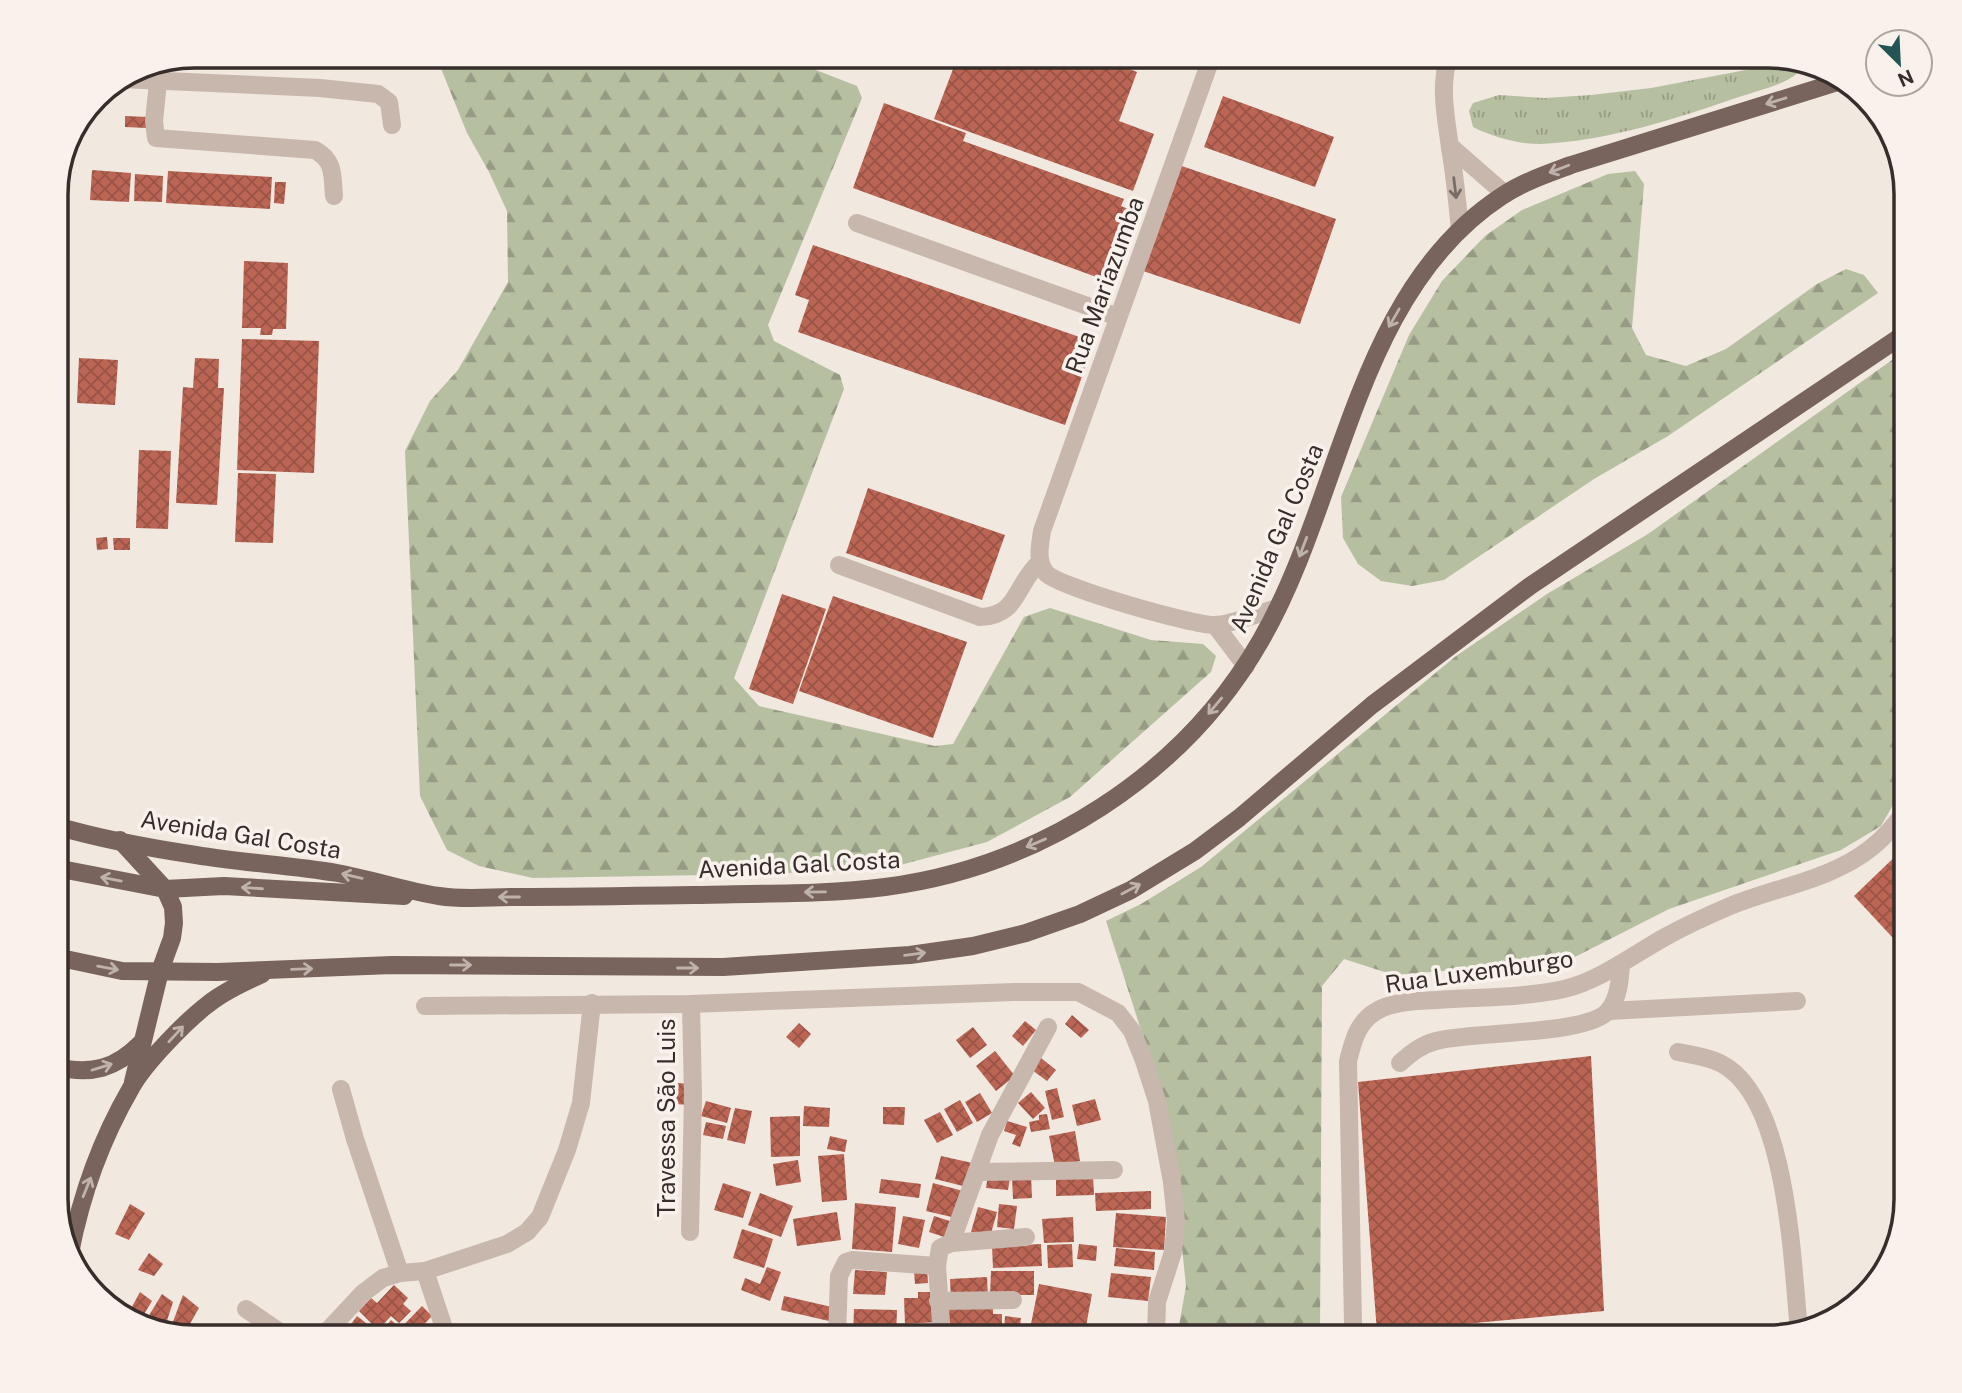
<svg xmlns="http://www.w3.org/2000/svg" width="1962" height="1393" viewBox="0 0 1962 1393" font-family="'Public Sans',sans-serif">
  <defs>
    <pattern id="grass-tufts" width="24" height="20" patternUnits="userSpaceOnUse" patternTransform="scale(1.75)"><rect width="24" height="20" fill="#b7bfa1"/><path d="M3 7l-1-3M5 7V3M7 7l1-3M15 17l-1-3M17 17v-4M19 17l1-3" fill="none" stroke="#969c83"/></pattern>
    <pattern id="forest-firs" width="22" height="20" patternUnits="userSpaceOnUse" patternTransform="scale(1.75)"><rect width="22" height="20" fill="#b7bfa1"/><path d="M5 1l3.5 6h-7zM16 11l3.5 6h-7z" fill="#969c83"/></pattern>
    <pattern id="building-cross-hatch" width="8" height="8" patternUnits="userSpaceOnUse" patternTransform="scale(1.75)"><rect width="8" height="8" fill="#bb6554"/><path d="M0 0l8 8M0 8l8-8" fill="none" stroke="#995446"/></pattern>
  </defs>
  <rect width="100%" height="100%" fill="#f1e8e0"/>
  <path fill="url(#grass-tufts)" d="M1778,59L1796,65L1798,73C1782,86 1759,90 1739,97C1675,119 1608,141 1540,144C1518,144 1493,137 1473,127L1469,111L1473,103L1499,95L1545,98L1591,95L1651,88L1751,69Z"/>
  <g fill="url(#forest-firs)">
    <path d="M436,56H819L816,70L857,86L862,98L768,325L774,341L840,375L844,389L734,678L759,706L935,746L953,744L1024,617L1050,608L1151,640L1203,644L1216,656L1211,672L1070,797L987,842L889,868L766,874L533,878L479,866L447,850L420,796L405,451L430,401L458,370L508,282L507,211L489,172L467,133Z"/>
    <path d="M1635,171L1644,184L1632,328L1646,355L1686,366L1726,349L1817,284L1846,269L1864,275L1878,293L1668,436L1594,479L1444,580L1412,586L1381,581L1358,564L1343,538L1341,497L1409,335L1442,281L1485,236L1522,210L1608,174Z"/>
    <path d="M1906,350V782L1881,826L1841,850L1669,909L1567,961L1394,975L1344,959L1322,986L1320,1337H1177L1186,1286L1168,1114L1106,921L1141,904L1201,867L1456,656L1547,594L1648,534Z"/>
  </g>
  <g fill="url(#building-cross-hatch)">
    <path d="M958,56H1094L1137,72L1119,121L1154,134L1133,191L934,119Z"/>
    <path d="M1159,56H1190L1187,66Z"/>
    <path d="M1223,96L1334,137L1315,187L1204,147Z"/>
    <path d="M884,103L966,133L963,141L1124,199L1121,206L1135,212L1110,282L853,188Z"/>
    <path d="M125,116L148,117L147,128L125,127Z"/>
    <path d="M1176,164L1336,219L1300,324L1140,270Z"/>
    <path d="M92,170L131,173L129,202L90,200Z"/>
    <path d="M168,171L272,177L270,209L166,203Z"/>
    <path d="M135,174L163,176L162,202L134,201Z"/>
    <path d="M275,182H286L284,204L274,203Z"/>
    <path d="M813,245L1094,342L1065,425L798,332L809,300L795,295Z"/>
    <path d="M56,253H66L62,311H56Z"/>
    <path d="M244,261L288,263L286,329H273L272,335H260L261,328H242Z"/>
    <path d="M56,320L63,321L58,407L56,406Z"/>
    <path d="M242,339L319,341L314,473L237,470Z"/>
    <path d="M79,358L118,360L115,405L77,403Z"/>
    <path d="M195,358L219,359L218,388H224L217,505L176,503L183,387L193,388Z"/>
    <path d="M139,450L171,451L168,529L136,528Z"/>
    <path d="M238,473L276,474L273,543L235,542Z"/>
    <path d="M868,488L1005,535L982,600L846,553Z"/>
    <path d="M107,537L108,549L97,550L96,538Z"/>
    <path d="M113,538H130V550H114Z"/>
    <path d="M782,594L826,609L793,704L749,689Z"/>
    <path d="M833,596L967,642L933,738L799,691Z"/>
    <path d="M1906,846V952L1854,896Z"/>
    <path d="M1072,1015L1089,1030L1081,1038L1065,1024Z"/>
    <path d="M1025,1021L1036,1030L1023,1046L1012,1036Z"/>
    <path d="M799,1023L811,1034L799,1048L786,1037Z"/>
    <path d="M973,1027L987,1045L970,1058L956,1040Z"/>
    <path d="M995,1051L1015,1076L996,1091L976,1066Z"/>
    <path d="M1591,1056L1604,1311L1377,1332L1358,1082Z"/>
    <path d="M1041,1058L1056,1070L1047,1081L1032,1070Z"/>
    <path d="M663,1082L690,1084L689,1105L661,1103Z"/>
    <path d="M1057,1088L1064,1117L1052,1120L1045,1091Z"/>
    <path d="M1031,1092L1045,1108L1033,1119L1018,1103Z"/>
    <path d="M980,1093L992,1113L977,1122L965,1102Z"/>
    <path d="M1095,1099L1101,1120L1077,1126L1072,1105Z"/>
    <path d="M960,1100L973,1123L957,1132L944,1109Z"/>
    <path d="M706,1101L731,1108L727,1123L701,1116Z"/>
    <path d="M804,1106L830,1108L829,1127L803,1126Z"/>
    <path d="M883,1107H905L904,1125L883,1124Z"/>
    <path d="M735,1108L752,1111L745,1144L727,1140Z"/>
    <path d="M940,1112L953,1135L937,1143L924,1120Z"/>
    <path d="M1047,1114L1050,1129L1031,1132L1029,1122L1039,1120V1115Z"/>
    <path d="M800,1116V1156L771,1157L770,1117Z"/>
    <path d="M1007,1121L1027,1127L1020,1147L1012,1144L1016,1135L1004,1131Z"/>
    <path d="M706,1122L726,1126L723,1139L703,1135Z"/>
    <path d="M1075,1131L1080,1161L1055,1166L1049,1136Z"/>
    <path d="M830,1136L847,1140L845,1152L827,1149Z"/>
    <path d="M844,1154L847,1200L822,1202L818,1156Z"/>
    <path d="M941,1156L977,1164L971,1188L935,1179Z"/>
    <path d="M798,1160L801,1182L776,1186L773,1164Z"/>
    <path d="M988,1175L1010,1178L1008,1190L986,1188Z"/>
    <path d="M1093,1175L1094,1195L1056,1196V1176Z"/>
    <path d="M1031,1176L1032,1198L1013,1199L1012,1177Z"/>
    <path d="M881,1179L921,1184L919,1198L879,1193Z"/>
    <path d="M723,1183L751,1192L743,1218L714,1210Z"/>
    <path d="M933,1183L963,1191L956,1218L926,1211Z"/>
    <path d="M1151,1191V1209L1096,1211L1095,1193Z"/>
    <path d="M760,1193L793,1206L781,1237L748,1225Z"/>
    <path d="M855,1203L896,1207L892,1252L852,1249Z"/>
    <path d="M130,1204L145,1213L129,1240L115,1234Z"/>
    <path d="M999,1204L1017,1206L1014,1229L997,1227Z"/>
    <path d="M978,1207L997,1212L990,1237L971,1232Z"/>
    <path d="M837,1212L841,1240L797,1246L793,1219Z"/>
    <path d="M1116,1213L1166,1217L1164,1250L1113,1247Z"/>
    <path d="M903,1216L925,1220L919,1248L898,1244Z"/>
    <path d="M934,1216L953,1222L947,1238L929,1232Z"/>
    <path d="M1073,1217L1074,1242L1044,1243L1042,1219Z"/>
    <path d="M742,1229L773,1239L764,1268L733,1258Z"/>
    <path d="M1041,1244L1042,1266L993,1268L992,1247Z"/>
    <path d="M1072,1244L1073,1267L1048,1268L1047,1245Z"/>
    <path d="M1079,1244L1097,1246L1096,1261L1077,1259Z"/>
    <path d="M1116,1248L1155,1252L1154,1270L1114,1266Z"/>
    <path d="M149,1253L163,1264L154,1276L138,1270Z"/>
    <path d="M767,1267L781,1272L770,1301L741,1290L745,1278L760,1284Z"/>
    <path d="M927,1269L928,1283L915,1284L914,1270Z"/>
    <path d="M855,1270L887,1272L885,1295L853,1294Z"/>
    <path d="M991,1271H1034V1295H990Z"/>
    <path d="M1111,1273L1151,1277L1148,1301L1108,1297Z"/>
    <path d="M987,1277L988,1298L951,1301L950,1279Z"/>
    <path d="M1039,1284L1092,1294L1084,1337L1030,1329Z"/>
    <path d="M394,1285L408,1298L403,1304L411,1311L399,1323L391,1316L378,1330L359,1311L371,1298L377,1303Z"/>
    <path d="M140,1292L152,1301L141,1319L128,1314Z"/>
    <path d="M918,1292H937L938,1322L905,1324L904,1298H918Z"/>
    <path d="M162,1294L173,1302L165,1327L148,1317Z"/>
    <path d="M183,1295L199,1308L184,1334L171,1327Z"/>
    <path d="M784,1296L832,1307L829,1321L781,1310Z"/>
    <path d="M948,1303L993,1304V1314H1002V1332L947,1331Z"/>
    <path d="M422,1306L432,1316L412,1337H392Z"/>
    <path d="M854,1309L897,1310L896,1337H853Z"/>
    <path d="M357,1316L375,1330L369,1337H346L343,1335Z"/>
    <path d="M1005,1316L1021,1318L1019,1332L1004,1330Z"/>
    <path d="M391,1320L397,1325L387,1337L381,1333Z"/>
    <path d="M938,1324L939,1337H899V1326Z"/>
  </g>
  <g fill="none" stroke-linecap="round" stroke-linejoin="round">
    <g stroke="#c8b7ad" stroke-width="18">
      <path d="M1212,56L1042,531C1040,545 1036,561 1046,573C1058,587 1195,626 1215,625C1231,625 1261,612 1278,608"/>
      <path d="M1449,56C1439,87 1446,116 1450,148C1455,175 1457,202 1460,229"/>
      <path d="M160,63L154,121L156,138L315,150C335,161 332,175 334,196"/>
      <path d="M121,79L320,88L378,94L389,102L392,125"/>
      <path d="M1450,146L1505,194"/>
      <path d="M857,223L1118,317"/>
      <path d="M839,565L980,617C1019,616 1015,584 1040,562"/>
      <path d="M1215,625L1246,666"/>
      <path d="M425,1006L691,1004L1014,992H1078L1118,1013L1132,1031L1143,1058L1157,1101L1172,1182L1176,1221L1173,1252L1157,1302L1156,1337"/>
      <path d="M1609,1011L1797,1001"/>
      <path d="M1678,1052C1692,1055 1708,1057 1720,1063C1788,1096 1792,1263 1799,1330"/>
      <path d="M1400,1063C1411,1053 1421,1045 1436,1041C1470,1031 1589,1036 1609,1010C1619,997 1620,979 1621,964"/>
      <path d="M341,1089L355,1139L400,1273"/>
      <path d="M977,1172L1114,1170"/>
      <path d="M690,1232L693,1096L691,1004"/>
      <path d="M951,1243L990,1135L1048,1027"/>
      <path d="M425,1271L447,1337"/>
      <path d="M938,1301L1013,1300"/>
      <path d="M246,1309L287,1337"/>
      <path d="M1353,1325L1348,1061C1353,1042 1357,1023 1375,1012C1392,1001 1418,1001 1437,1000C1479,997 1523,998 1564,989C1601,980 1634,954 1667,936C1687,925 1709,915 1730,906C1776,887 1831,880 1871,848C1885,837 1897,823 1906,809"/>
      <path d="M322,1337L363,1293L383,1278L400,1273L425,1271L507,1244L527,1232L540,1217L567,1150L581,1103L592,1003"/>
      <path d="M837,1337L839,1276L846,1262L852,1260L937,1266"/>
      <path d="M942,1337L937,1266L940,1248L951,1243L1026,1237"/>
    </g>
    <g stroke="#78645d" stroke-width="18">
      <path d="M56,826C101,839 149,848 196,855C243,863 290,865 337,873C371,879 405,891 439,896C464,900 490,897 515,897C575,897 635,896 696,895C759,893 823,895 885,887C1039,867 1184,775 1261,640C1343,498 1355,292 1502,196C1523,182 1547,174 1571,165L1841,81"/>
      <path d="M120,840L165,889L173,907L174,923L172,938L160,971L133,1082"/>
      <path d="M56,868L165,889L224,886L404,896"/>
      <path d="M56,957L122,971L217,972L392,965L723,967L910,955L973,946L1026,933L1080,914L1131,890L1195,851L1239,818L1372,705L1530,586L1906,333"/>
      <path d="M56,1067C92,1075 115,1069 141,1043"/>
      <path d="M56,1191V1147"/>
      <path d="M70,1253C81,1196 102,1138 131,1088C144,1064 185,1022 207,1005C223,992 243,983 262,974"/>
    </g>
  </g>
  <defs><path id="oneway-shaft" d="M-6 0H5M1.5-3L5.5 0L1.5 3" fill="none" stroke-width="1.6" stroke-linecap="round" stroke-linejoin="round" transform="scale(1.75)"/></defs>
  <g stroke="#bfb2ac">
    <use href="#oneway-shaft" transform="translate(1776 101) rotate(163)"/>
    <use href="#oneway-shaft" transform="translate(1559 169) rotate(159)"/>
    <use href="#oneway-shaft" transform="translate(1394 318) rotate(120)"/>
    <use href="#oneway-shaft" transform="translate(1303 547) rotate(111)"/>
    <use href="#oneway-shaft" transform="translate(1215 706) rotate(130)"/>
    <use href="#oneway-shaft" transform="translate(1036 843) rotate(157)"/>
    <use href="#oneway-shaft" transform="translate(352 876) rotate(-167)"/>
    <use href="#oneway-shaft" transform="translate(111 879) rotate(-169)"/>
    <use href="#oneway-shaft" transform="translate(252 888) rotate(-176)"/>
    <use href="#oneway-shaft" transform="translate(1131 889) rotate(-28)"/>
    <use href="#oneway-shaft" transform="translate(815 892) rotate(179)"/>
    <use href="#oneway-shaft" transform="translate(509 897) rotate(-180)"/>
    <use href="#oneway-shaft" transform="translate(915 954) rotate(-7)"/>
    <use href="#oneway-shaft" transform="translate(461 965)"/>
    <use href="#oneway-shaft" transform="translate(108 968) rotate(10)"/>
    <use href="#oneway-shaft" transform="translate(688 968)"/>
    <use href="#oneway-shaft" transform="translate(302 969) rotate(-2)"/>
    <use href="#oneway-shaft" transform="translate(176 1034) rotate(-47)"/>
    <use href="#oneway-shaft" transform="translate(102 1067) rotate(-17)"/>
    <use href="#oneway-shaft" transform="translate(87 1187) rotate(-68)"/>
  </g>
  <use stroke="#786c66" href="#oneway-shaft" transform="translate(1455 188) rotate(83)"/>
  <g text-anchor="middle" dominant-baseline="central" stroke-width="7" stroke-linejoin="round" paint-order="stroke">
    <g font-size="24" fill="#372e2b" stroke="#f9f2ec">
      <text transform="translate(1104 285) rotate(-70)">Rua Mariazumba</text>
      <text transform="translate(1276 538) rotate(-67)">Avenida Gal Costa</text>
      <text transform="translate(241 834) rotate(9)">Avenida Gal Costa</text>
      <text transform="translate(799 864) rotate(-3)">Avenida Gal Costa</text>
      <text transform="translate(1479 971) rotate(-8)">Rua Luxemburgo</text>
      <text transform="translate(666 1118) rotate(-90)">Travessa São Luis</text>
    </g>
  </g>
  <path d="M0 0H1962V1393H0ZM194 68H1768A126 126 0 0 1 1894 194V1199A126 126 0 0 1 1768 1325H194A126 126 0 0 1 68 1199V194A126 126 0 0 1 194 68Z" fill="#f9f2ec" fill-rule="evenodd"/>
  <path fill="none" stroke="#372e2b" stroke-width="3.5" d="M194 68H1768A126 126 0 0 1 1894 194V1199A126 126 0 0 1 1768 1325H194A126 126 0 0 1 68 1199V194A126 126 0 0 1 194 68Z"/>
  <g transform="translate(1899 63) rotate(156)"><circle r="33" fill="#f9f2ec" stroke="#aba49f" stroke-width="2"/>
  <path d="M0-5L12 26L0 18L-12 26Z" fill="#245555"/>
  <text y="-10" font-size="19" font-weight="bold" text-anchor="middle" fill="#372e2b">N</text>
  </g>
</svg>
